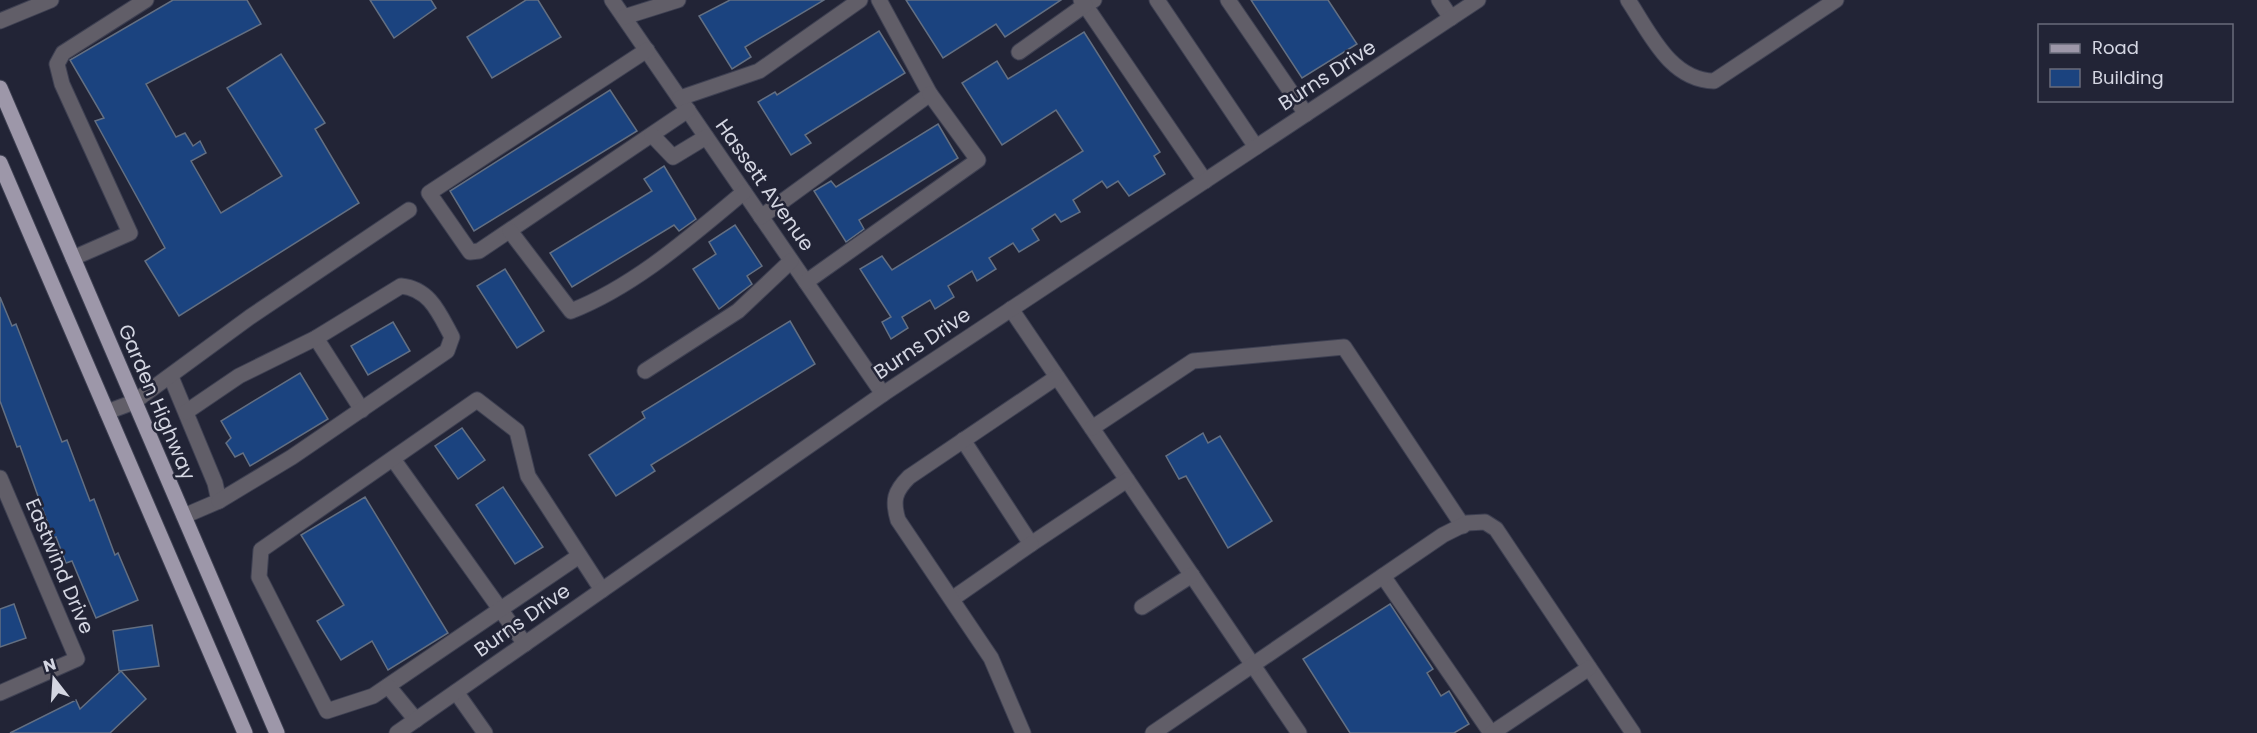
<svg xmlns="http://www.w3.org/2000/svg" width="2257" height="733" viewBox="0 0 2257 733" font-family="Poppins,sans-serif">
  <rect width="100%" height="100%" fill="#222436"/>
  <g fill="#1b437f" stroke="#636f82" stroke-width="1.5">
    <path d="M173,0H247L261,24L146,84L176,137L185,133L193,146L200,141L206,153L191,161L221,213L282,176L227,88L281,54L325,123L315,129L359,203L179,316L145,261L165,248L95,121L104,118L70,60Z"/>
    <path d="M370,0H431L436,8L394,38Z"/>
    <path d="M526,0H538L561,37L492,78L467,37Z"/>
    <path d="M730,0H824L745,47L751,57L732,69L699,16Z"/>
    <path d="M906,0H1061L1005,37L996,24L943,58Z"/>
    <path d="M1251,0H1328L1357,44L1302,78Z"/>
    <path d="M879,31L905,73L805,135L811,143L791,155L758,102L775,92L777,95Z"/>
    <path d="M1084,32L1160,152L1154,156L1165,174L1129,196L1118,181L1107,188L1102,181L1073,200L1080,212L1061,222L1055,214L1032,229L1039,240L1019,252L1013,243L989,258L996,269L977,281L972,271L948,286L954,297L935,309L930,300L902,317L908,328L891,339L882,322L891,317L860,269L882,256L892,270L1083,151L1056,110L1002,145L962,83L997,61L1008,79Z"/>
    <path d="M610,90L637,131L474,231L450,191Z"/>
    <path d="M938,124L958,158L859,220L864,229L846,242L814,191L831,181L836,187Z"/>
    <path d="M664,166L696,219L679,231L674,225L572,287L550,253L652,191L644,179Z"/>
    <path d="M735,225L762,266L747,276L752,284L719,309L693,269L716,254L709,242Z"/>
    <path d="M505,269L544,331L517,348L477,286Z"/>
    <path d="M0,297L12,326L16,324L62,442L67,440L90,501L94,499L115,555L118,553L138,600L96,618L72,561L66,563L56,537L53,538L20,446L17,447L0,401Z"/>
    <path d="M790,321L815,364L651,465L655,471L616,496L589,455L645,418L642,412Z"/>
    <path d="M393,322L410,351L368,375L351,346Z"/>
    <path d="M300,373L328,419L250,466L243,453L235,457L226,443L231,438L221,421Z"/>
    <path d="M462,428L485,460L458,479L435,446Z"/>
    <path d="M1203,433L1208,443L1220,436L1272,521L1228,548L1186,476L1179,479L1166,456Z"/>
    <path d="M503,487L543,547L515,564L476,505Z"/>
    <path d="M365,497L448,633L388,670L372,641L341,660L317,621L344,605L301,535Z"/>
    <path d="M14,604L26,638L0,647V609Z"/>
    <path d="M1390,604L1433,669L1427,673L1441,696L1449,691L1469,724L1454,733H1350L1303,659Z"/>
    <path d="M152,625L159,666L119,671L113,631Z"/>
    <path d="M121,671L146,699L110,733H10L76,700L80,709Z"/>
  </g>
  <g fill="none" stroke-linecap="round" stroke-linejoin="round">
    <defs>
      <g id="minor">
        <path d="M612,0L883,394"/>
        <path d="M1094,0L1085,5L1205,181"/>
        <path d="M1157,0L1256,147"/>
        <path d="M1228,0L1306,114"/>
        <path d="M1439,0L1451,18"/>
        <path d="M1628,0C1650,33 1670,80 1714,81L1836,0"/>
        <path d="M624,17L678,0"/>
        <path d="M0,21L51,0"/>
        <path d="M647,50L429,193L470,252L479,251L688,110"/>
        <path d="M1019,52L1085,5L1081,0"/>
        <path d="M680,98L759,71L860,0"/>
        <path d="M652,135L673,157L706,137"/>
        <path d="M761,217L930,94L879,0"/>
        <path d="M510,231L571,311C635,286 691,236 744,192"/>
        <path d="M73,258L130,233L62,84L57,64L63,53L146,0"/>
        <path d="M806,282L978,160L930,94"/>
        <path d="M1011,309L1299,733"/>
        <path d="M316,338L362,410"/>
        <path d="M645,371L738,311L791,261"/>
        <path d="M171,377L215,483L219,501L184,516"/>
        <path d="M107,412L134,402L250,317L409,210"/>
        <path d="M186,412L239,376L316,338L401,286C430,289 439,313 452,337L447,351L292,457L219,501"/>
        <path d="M1092,428L1193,361L1344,347L1463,526"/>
        <path d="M963,440L1031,544L1127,480"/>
        <path d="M393,459L525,644"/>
        <path d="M0,478L77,659L0,693"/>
        <path d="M579,556L373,696L327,711L259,577L261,550L477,400L517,431L528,476L602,590"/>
        <path d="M1383,576L1491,733"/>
        <path d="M952,599L1031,544"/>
        <path d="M1142,607L1192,575"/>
        <path d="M388,686L416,720"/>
        <path d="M456,692L485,733"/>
        <path d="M397,733L883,394L1478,0"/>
        <path d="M1023,733L991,658L898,520C892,500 895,491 909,477L1057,377"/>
        <path d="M1153,733L1443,535L1467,523L1485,522L1496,529L1633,733"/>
        <path d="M1492,733L1589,668"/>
      </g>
      <g id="major">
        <path d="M0,88L277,733"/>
        <path d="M0,163L245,733"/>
      </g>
    </defs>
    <use href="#minor" stroke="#3e4052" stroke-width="17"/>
    <use href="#major" stroke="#3e4052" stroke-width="17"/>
    <use href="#minor" stroke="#615e68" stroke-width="15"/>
    <use href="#major" stroke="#9d97a9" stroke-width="15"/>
  </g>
  <g text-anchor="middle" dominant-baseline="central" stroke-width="5" stroke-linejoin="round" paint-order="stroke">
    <g font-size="20" fill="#d4d6e2" stroke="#222436">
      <text transform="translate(1327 75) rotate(-33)">Burns Drive</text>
      <text transform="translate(765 185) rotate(55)">Hassett Avenue</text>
      <text transform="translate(922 343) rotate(-34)">Burns Drive</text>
      <text transform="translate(157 402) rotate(67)">Garden Highway</text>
      <text transform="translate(60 566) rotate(67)">Eastwind Drive</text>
      <text transform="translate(522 620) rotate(-35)">Burns Drive</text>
    </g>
  </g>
  <rect x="2038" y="24" width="195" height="78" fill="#222436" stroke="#696b7b" stroke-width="1.5"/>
  <rect x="2050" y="44" width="30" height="9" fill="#9d97a9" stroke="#696b7b" stroke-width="1.5"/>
  <text x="2092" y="54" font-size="18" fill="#d4d6e2">Road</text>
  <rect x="2050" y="69" width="30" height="18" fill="#1b437f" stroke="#696b7b" stroke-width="1.5"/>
  <text x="2092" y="84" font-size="18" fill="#d4d6e2">Building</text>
  <g transform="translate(54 679) rotate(343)" stroke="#222436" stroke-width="4.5" paint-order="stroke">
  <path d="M0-4.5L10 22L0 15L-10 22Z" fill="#d4d6e2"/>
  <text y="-9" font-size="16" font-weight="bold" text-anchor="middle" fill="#d4d6e2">N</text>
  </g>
</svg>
